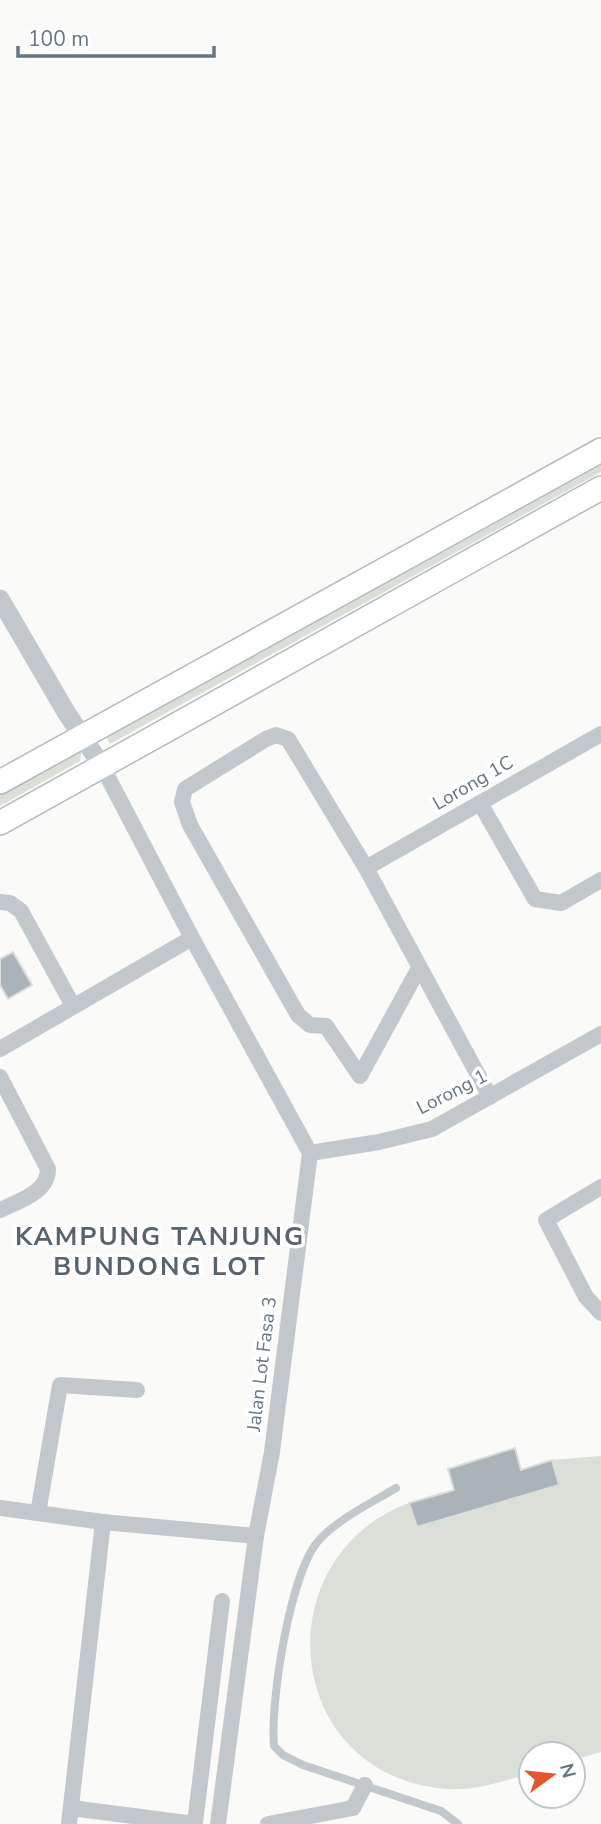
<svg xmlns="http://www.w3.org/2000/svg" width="601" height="1824" viewBox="0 0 601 1824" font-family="'Nunito Sans',sans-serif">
  <rect width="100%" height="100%" fill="#fafaf8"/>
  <g fill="#dadfd7">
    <path d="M601,452V472L110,744L103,730Z"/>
    <path d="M83,740L80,761L0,806V787Z"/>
    <path d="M601,1456V1752L573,1760V1754H531V1773C500,1782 470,1793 437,1788C282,1768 265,1557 409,1503L417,1527L559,1485L552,1460Z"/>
  </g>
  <g fill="#aab3b9" stroke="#dcdcda" stroke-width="2">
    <path d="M13,952L32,985L8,999L0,985V959Z"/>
    <path d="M515,1448L521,1470L552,1460L559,1485L417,1527L409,1503L454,1490L448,1469Z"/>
  </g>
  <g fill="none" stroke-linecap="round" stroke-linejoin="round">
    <defs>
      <g id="secondary">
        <path d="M0,782L601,450"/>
        <path d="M0,823L601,488"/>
      </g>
    </defs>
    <use href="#secondary" stroke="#b3babf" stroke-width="26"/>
    <path stroke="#c3c8cc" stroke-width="8" d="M396,1488C371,1503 340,1518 320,1539C290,1570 270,1703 274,1746L283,1755L303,1765L441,1811L458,1824"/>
    <g stroke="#c3c8cc" stroke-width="16">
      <path d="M102,766L192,938L310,1153"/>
      <path d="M480,803L535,899L561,903L601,880"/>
      <path d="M366,868L601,734"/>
      <path d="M0,902L10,903L21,911L73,1006"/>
      <path d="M419,968L360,1076L326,1026L310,1025L298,1015L190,825L182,802L185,789L266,739L276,735L288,739L366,868L490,1097"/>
      <path d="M0,1049L192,938"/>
      <path d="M0,1077L48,1169C48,1193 18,1201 0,1210"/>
      <path d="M310,1153L379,1142L432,1129L601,1034"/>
      <path d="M601,1187L546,1220L586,1297L601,1313"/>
      <path d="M0,1508L103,1522L256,1536"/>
      <path d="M38,1513L60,1385L137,1390"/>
      <path d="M71,1808L195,1824"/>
      <path d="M195,1823L222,1601"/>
      <path d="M69,1824L103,1522"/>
      <path d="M218,1824L256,1536L272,1452L310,1153"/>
      <path d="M268,1824L353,1808L365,1785"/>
    </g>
    <path stroke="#c3c8cc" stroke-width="19" d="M0,599L66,712L102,766"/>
    <use href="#secondary" stroke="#fff" stroke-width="23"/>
  </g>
  <g text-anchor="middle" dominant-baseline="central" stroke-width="7" stroke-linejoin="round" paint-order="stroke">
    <g font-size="19" fill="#657683" stroke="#fff">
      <text transform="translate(473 783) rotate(-30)">Lorong 1C</text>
      <text transform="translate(452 1092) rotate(-27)">Lorong 1</text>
      <text transform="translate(262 1364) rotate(-83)">Jalan Lot Fasa 3</text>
    </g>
    <g font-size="26" font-weight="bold" letter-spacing="2" fill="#57646e" stroke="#fff">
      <text x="160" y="1236">KAMPUNG TANJUNG<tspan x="160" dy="30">BUNDONG LOT</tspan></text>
    </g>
  </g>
  <g transform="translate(552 1775) rotate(75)"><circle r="33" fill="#ffffff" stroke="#c1c8cd" stroke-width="2"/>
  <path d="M0-5L12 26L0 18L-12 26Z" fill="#e4572e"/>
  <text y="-10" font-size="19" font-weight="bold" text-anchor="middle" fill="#657683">N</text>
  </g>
  <path d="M18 46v10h196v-10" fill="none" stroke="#657683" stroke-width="3.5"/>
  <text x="28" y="46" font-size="21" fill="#657683" stroke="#ffffff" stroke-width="5" paint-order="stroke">100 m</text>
</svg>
